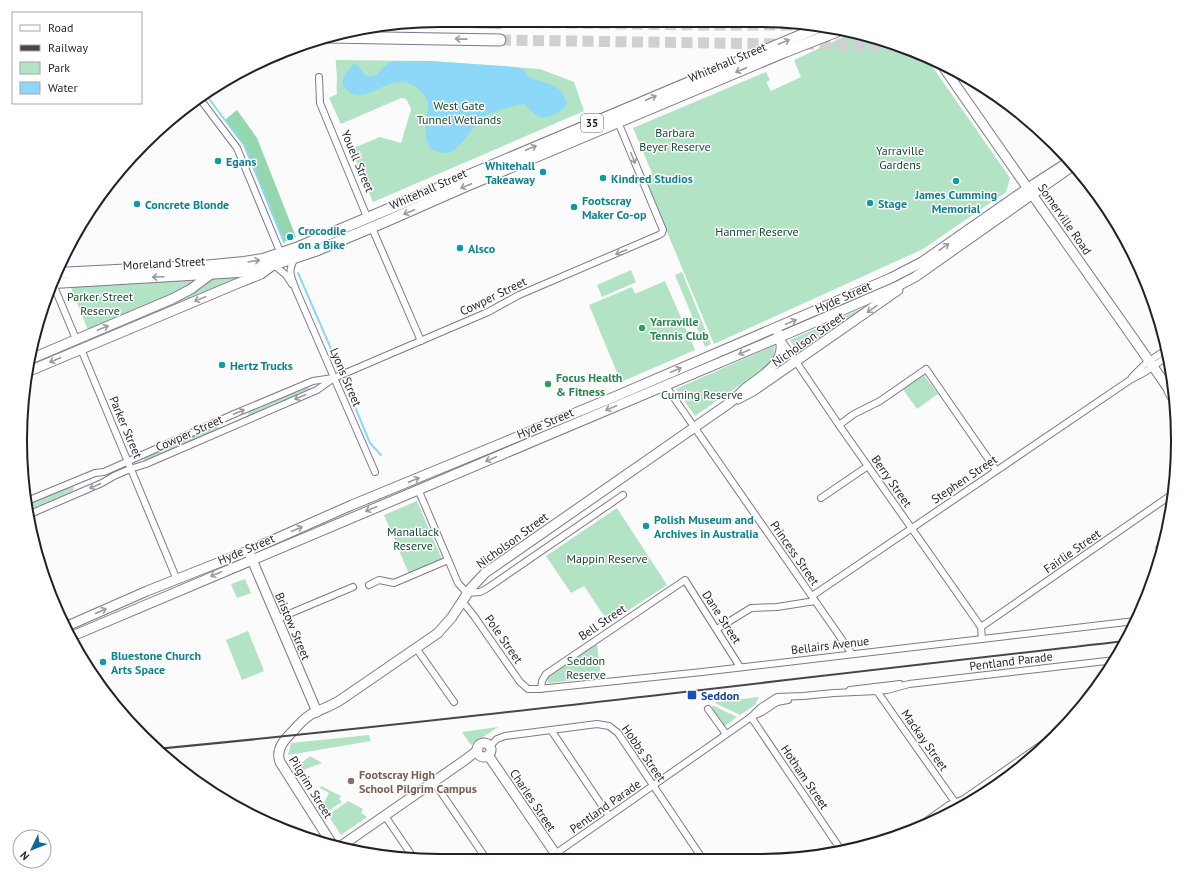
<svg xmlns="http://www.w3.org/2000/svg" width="1198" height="881" viewBox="0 0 1198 881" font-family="'PT Sans',sans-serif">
  <rect width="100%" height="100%" fill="#fbfbfb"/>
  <g fill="#b1e3c4">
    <path d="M854,32L866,34L919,52L925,56L1010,178L1006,192L923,249L714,344L644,177L652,173L633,128L766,72L770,80L766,82L771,91L801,77L794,60Z"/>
    <path d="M336,60L430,61L540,69L574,82L584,111L373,202L351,149L380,137L401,143L411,110L410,106L406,99L401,98L341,124L329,98L337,94C336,88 337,83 337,77C337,71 335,66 336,60Z"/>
    <path d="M631,270L636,282L602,297L597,285Z"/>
    <path d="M682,272L711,344L705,347L675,275Z"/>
    <path d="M235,277L236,281L93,340L92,336L190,295L202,288L213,278Z"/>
    <path d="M191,279V283L172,294L88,330L71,288L72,285Z"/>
    <path d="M665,281L695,350L621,382L589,305L632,287L635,294Z"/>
    <path d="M874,303L799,355L790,340Z"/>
    <path d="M775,345L773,362L695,416L676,389Z"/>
    <path d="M923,374L938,394L917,409L902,388Z"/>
    <path d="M305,387H308L310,389L308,392L251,416H249L248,414L249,411Z"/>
    <path d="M216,426L219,428L218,430L145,460L143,459L144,457Z"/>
    <path d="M72,485L74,487L73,491L29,510L28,504Z"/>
    <path d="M417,501L442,560L409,574L384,515Z"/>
    <path d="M617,508L667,585L609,623L584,586L571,593L546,556Z"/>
    <path d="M1163,541L1164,542L1160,556L1154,547Z"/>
    <path d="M245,579L251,593L237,598L231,584Z"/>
    <path d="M248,631L264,671L242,680L226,640Z"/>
    <path d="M597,644L601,677L549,683H548L547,679L549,676Z"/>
    <path d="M759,697L755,705L740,715L715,703L716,702Z"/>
    <path d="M712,706H714L737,717L725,726L712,708Z"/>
    <path d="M498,727L471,745L462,732Z"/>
    <path d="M369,735L371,741L288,755L291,743Z"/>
    <path d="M310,756L322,763L303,770L304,771L298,774L297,772L300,764Z"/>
    <path d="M321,786L341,796L339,799L342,802L326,812L321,804L325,801L329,793L320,788Z"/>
    <path d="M348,801L363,809L361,813L367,817L341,835L328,815Z"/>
  </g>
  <path fill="#94d6ae" d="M237,110L257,138L296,237L284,242L244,145L225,120Z"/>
  <path fill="#8dd8f9" d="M392,61H430L516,67C528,70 524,72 531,78C534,79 537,80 540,81C556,86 561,87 567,103C564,111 548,120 539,117C534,115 529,108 524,104C513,106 493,111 484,117C473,126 459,151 448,153C444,153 440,152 436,151C434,150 432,149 431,148C426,144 425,131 425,125C426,118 429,111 428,104C428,100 424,94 421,91C394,66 373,102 353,94C348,92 345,87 342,83L345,75L353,64H356L365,75L370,77C380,75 383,65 392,61Z"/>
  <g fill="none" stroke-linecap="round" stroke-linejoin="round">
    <g stroke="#8dd8f9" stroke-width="2">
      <path d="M206,95L244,145L284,242"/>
      <path d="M298,273L339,367"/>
      <path d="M343,378L370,443L381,455"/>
    </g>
    <g stroke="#d0cfd1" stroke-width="11" stroke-dasharray="11 5.5" stroke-linecap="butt">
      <path d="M500,22L701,25H810"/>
      <path d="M500,40L781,44"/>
      <path d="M803,44L900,46"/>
    </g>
    <defs>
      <g id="street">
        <path d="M319,77L320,103L367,217"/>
        <path d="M200,99L237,148L281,254"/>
        <path d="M372,228L421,341"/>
        <path d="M295,258C287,272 291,276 296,290L375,472"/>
        <path d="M274,265L286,275L292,284"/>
        <path d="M53,284L76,339"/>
        <path d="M782,341L839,425L981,627L982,639"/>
        <path d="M81,349L177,580"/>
        <path d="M1132,377L1145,364L1167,349"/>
        <path d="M665,385L852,654"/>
        <path d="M839,425L854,414L880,401L926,369L996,470"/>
        <path d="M418,489L458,583L467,593L480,592L486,589L623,495"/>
        <path d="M821,498L868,466"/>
        <path d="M27,501L95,473L104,472L234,414L313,381L333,378"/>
        <path d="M30,514L102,483L114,476L130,469L146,464L317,390L334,378L488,312L519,295L659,235L662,233L663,230L618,122"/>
        <path d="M369,585L379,580L394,583L448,560"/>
        <path d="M812,596L1130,380L1145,372L1168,356"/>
        <path d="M462,601L474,616L520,682L528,689H539L702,672L1135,621"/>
        <path d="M277,619L353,587"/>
        <path d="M981,627L1174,493"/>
        <path d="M717,629L751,608L777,607L815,601"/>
        <path d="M416,648L454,702"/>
        <path d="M874,687L957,805"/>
        <path d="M541,689L542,681L546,674L685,580L740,667"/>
        <path d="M850,690L900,684"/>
        <path d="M708,709L726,734"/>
        <path d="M755,715L762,712L777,702L788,700"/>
        <path d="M751,717L841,850"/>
        <path d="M551,730L609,816"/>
        <path d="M490,746L497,739L505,736L597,724L609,726L618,733L702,858"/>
        <path d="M434,782L487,860"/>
        <path d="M385,816L415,860"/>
        <path d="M914,830L949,805L964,799L1057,734"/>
        <path d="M555,854L744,722L751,717L760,708L777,697L803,696L834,693L877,691L887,690L909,684L1115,660"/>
        <path d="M600,858L601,859"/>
      </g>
      <g id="secondary">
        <path d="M942,65C1016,173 1093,280 1168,388L1174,395"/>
        <path d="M28,360L172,299L191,289L211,274"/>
        <path d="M27,372L236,284L261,274L273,265"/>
        <path d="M1169,391L1176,404"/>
        <path d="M738,399L753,391L898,290"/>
        <path d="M250,555L317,712"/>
        <path d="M65,627L147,591L248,551L352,505L614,397L891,278L922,262L1028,188L1070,161"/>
        <path d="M70,637L780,337L896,287L915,277L1074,165"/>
        <circle cx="484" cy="750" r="7"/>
        <path d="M488,755L559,859"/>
        <path d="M332,844L280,762C275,749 285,739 294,730C299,724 304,719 310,715C321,709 332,706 342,699L438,633L452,617L471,588L485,573L728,404C735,399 741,392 747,387C766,373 790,360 778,333"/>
        <path d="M341,846L465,760L478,750"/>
      </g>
      <g id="primary">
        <path d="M57,273L175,267L202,266L244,262L263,259L296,248L820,27"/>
        <path d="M54,283L239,272L270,266L318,250L387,221L464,187L785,52L841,30"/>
      </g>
      <g id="highway">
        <path d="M433,21L500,22"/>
        <path d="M326,37L500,40"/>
      </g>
    </defs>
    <use href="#street" stroke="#81768d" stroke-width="8"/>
    <use href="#secondary" stroke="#81768d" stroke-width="11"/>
    <use href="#primary" stroke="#81768d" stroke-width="12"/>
    <use href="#highway" stroke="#81768d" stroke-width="13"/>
    <use href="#street" stroke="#fff" stroke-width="6"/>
    <use href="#secondary" stroke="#fff" stroke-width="9"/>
    <use href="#primary" stroke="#fff" stroke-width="10"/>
    <use href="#highway" stroke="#fff" stroke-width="11"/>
    <path stroke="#49454d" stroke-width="2" d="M156,749C480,718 803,677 1126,641"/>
  </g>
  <defs><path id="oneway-shaft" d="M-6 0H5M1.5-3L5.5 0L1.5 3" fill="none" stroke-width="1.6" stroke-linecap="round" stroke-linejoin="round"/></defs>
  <g stroke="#9c9a9f">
    <use href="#oneway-shaft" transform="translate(461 39) rotate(-179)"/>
    <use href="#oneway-shaft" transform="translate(784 42) rotate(-23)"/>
    <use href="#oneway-shaft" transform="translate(741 70) rotate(157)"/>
    <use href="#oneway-shaft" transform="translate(651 98) rotate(-23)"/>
    <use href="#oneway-shaft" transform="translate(531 148) rotate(-23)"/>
    <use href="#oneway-shaft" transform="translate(633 158) rotate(68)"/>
    <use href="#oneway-shaft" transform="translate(466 186) rotate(157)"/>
    <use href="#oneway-shaft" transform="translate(409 212) rotate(157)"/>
    <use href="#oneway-shaft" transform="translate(944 247) rotate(-35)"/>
    <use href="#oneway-shaft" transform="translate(621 252) rotate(157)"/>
    <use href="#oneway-shaft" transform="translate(254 261) rotate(-9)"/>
    <use href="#oneway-shaft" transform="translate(158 277) rotate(178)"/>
    <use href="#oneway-shaft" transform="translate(200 299) rotate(158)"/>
    <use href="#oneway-shaft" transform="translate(872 309) rotate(145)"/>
    <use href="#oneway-shaft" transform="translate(791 322) rotate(-23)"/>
    <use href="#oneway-shaft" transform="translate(103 328) rotate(-23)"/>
    <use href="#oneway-shaft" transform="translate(744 352) rotate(157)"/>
    <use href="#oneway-shaft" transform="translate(55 360) rotate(157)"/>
    <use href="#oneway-shaft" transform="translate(676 370) rotate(-23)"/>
    <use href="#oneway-shaft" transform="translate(300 397) rotate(157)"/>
    <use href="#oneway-shaft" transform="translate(611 408) rotate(157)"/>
    <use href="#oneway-shaft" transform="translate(239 412) rotate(-23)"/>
    <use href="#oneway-shaft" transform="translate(491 459) rotate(157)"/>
    <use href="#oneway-shaft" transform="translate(414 480) rotate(-23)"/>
    <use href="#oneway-shaft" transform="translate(95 486) rotate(157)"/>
    <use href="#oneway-shaft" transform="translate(371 509) rotate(157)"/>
    <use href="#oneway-shaft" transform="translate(297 529) rotate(-24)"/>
    <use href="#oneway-shaft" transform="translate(216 574) rotate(157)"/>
    <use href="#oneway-shaft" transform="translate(101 611) rotate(-24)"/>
  </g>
  <g fill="#0f9aa8" stroke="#fff" stroke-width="1.5">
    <circle cx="218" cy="161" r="4"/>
    <circle cx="543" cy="172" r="4"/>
    <circle cx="603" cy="178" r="4"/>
    <circle cx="956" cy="181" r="4"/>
    <circle cx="870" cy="203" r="4"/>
    <circle cx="137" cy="204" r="4"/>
    <circle cx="574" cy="207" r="4"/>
    <circle cx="290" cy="237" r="4"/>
    <circle cx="460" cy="248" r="4"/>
    <circle cx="222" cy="365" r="4"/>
    <circle cx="646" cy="526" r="4"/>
    <circle cx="103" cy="662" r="4"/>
  </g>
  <g fill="#2e9e5b" stroke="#fff" stroke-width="1.5">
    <circle cx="642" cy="328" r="4"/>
    <circle cx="548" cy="384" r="4"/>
  </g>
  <rect fill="#1a4fb4" stroke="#fff" stroke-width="1.5" x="687" y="690" width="10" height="10" rx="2"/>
  <circle fill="#8d6e63" stroke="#fff" stroke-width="1.5" cx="351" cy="781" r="4"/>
  <g text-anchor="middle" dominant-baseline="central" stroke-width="3" stroke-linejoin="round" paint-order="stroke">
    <rect fill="#fff" stroke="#666269" stroke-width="1" x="581" y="114" width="22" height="18" rx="3"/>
    <g font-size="11" font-weight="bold" fill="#241f29">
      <text x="592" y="123">35</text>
    </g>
    <g font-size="12" fill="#241f29" stroke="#fff">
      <text transform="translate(727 62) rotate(-23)">Whitehall Street</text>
      <text transform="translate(358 161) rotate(67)">Youell Street</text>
      <text transform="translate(428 189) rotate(-24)">Whitehall Street</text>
      <text transform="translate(1065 219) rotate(55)">Somerville Road</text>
      <text transform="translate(164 263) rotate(-3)">Moreland Street</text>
      <text transform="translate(493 296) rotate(-26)">Cowper Street</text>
      <text transform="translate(843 297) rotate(-24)">Hyde Street</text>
      <text transform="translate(808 339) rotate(-35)">Nicholson Street</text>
      <text transform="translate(346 377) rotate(67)">Lyons Street</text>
      <text transform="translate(545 423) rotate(-23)">Hyde Street</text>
      <text transform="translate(126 427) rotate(67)">Parker Street</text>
      <text transform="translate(189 433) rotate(-24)">Cowper Street</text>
      <text transform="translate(964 479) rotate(-34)">Stephen Street</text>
      <text transform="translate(892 481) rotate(55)">Berry Street</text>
      <text transform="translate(512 540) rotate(-36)">Nicholson Street</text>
      <text transform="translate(246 549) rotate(-23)">Hyde Street</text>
      <text transform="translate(1072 551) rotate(-35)">Fairlie Street</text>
      <text transform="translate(795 553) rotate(55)">Princess Street</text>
      <text transform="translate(722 617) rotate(57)">Dane Street</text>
      <text transform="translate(602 622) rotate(-34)">Bell Street</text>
      <text transform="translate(293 626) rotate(67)">Bristow Street</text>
      <text transform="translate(504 639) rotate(55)">Pole Street</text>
      <text transform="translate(830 645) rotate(-7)">Bellairs Avenue</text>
      <text transform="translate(1011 661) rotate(-7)">Pentland Parade</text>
      <text transform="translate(925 740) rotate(55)">Mackay Street</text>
      <text transform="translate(644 753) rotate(55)">Hobbs Street</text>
      <text transform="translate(805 777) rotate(56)">Hotham Street</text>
      <text transform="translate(311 787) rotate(58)">Pilgrim Street</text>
      <text transform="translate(533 800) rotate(56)">Charles Street</text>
      <text transform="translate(605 806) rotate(-35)">Pentland Parade</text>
    </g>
    <g font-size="12" fill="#16482e" stroke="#fff">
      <text x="459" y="105">West Gate<tspan x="459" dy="14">Tunnel Wetlands</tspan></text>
      <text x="675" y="132">Barbara<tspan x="675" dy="14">Beyer Reserve</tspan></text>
      <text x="900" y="150">Yarraville<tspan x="900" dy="14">Gardens</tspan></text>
      <text x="757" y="231">Hanmer Reserve</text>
      <text x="100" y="296">Parker Street<tspan x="100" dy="14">Reserve</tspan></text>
      <text x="702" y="394">Cuming Reserve</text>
      <text x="413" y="531">Manallack<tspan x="413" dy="14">Reserve</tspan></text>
      <text x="607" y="558">Mappin Reserve</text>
      <text x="586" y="660">Seddon<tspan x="586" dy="14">Reserve</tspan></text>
    </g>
    <g font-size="12" font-weight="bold" fill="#0d838f" stroke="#fff" text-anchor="start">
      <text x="226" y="161">Egans</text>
      <text x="535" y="165" text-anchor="end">Whitehall<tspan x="535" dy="14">Takeaway</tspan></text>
      <text x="611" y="178">Kindred Studios</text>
      <text x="956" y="194" text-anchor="middle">James Cumming<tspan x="956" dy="14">Memorial</tspan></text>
      <text x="582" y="200">Footscray<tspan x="582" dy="14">Maker Co-op</tspan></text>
      <text x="878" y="203">Stage</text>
      <text x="145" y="204">Concrete Blonde</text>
      <text x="298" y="230">Crocodile<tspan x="298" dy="14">on a Bike</tspan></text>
      <text x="468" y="248">Alsco</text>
      <text x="230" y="365">Hertz Trucks</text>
      <text x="654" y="519">Polish Museum and<tspan x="654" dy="14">Archives in Australia</tspan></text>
      <text x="111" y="655">Bluestone Church<tspan x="111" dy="14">Arts Space</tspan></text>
    </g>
    <g font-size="12" font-weight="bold" fill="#27864d" stroke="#fff" text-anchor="start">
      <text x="650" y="321">Yarraville<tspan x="650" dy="14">Tennis Club</tspan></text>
      <text x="556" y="377">Focus Health<tspan x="556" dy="14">&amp; Fitness</tspan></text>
    </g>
    <g font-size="12" font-weight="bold" fill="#164399" stroke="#fff" text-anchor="start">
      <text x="701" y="695">Seddon</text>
    </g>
    <g font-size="12" font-weight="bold" fill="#785e54" stroke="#fff" text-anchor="start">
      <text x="359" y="774">Footscray High<tspan x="359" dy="14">School Pilgrim Campus</tspan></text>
    </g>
  </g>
  <path d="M0 0H1198V881H0ZM440 27H758A413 413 0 0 1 1171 440V441A413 413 0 0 1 758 854H440A413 413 0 0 1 27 441V440A413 413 0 0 1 440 27Z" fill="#fff" fill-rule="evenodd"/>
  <path fill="none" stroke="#241f29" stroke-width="2" d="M440 27H758A413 413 0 0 1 1171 440V441A413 413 0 0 1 758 854H440A413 413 0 0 1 27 441V440A413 413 0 0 1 440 27Z"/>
  <rect x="12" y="12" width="130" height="92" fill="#ffffff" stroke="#a7a5a9"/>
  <rect x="20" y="25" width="20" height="6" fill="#ffffff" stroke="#a7a5a9"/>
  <text x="48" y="32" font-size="12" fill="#241f29">Road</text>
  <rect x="20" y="45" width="20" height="6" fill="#49454d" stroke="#a7a5a9"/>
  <text x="48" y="52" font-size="12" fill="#241f29">Railway</text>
  <rect x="20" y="62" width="20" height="12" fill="#b1e3c4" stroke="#a7a5a9"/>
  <text x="48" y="72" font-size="12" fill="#241f29">Park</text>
  <rect x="20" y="82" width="20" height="12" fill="#8dd8f9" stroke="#a7a5a9"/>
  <text x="48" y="92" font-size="12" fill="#241f29">Water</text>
  <g transform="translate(32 849) rotate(227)"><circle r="19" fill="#ffffff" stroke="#a7a5a9"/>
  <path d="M0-3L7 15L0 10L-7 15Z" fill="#106898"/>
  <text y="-6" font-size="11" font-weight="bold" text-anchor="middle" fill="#241f29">N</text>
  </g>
</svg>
